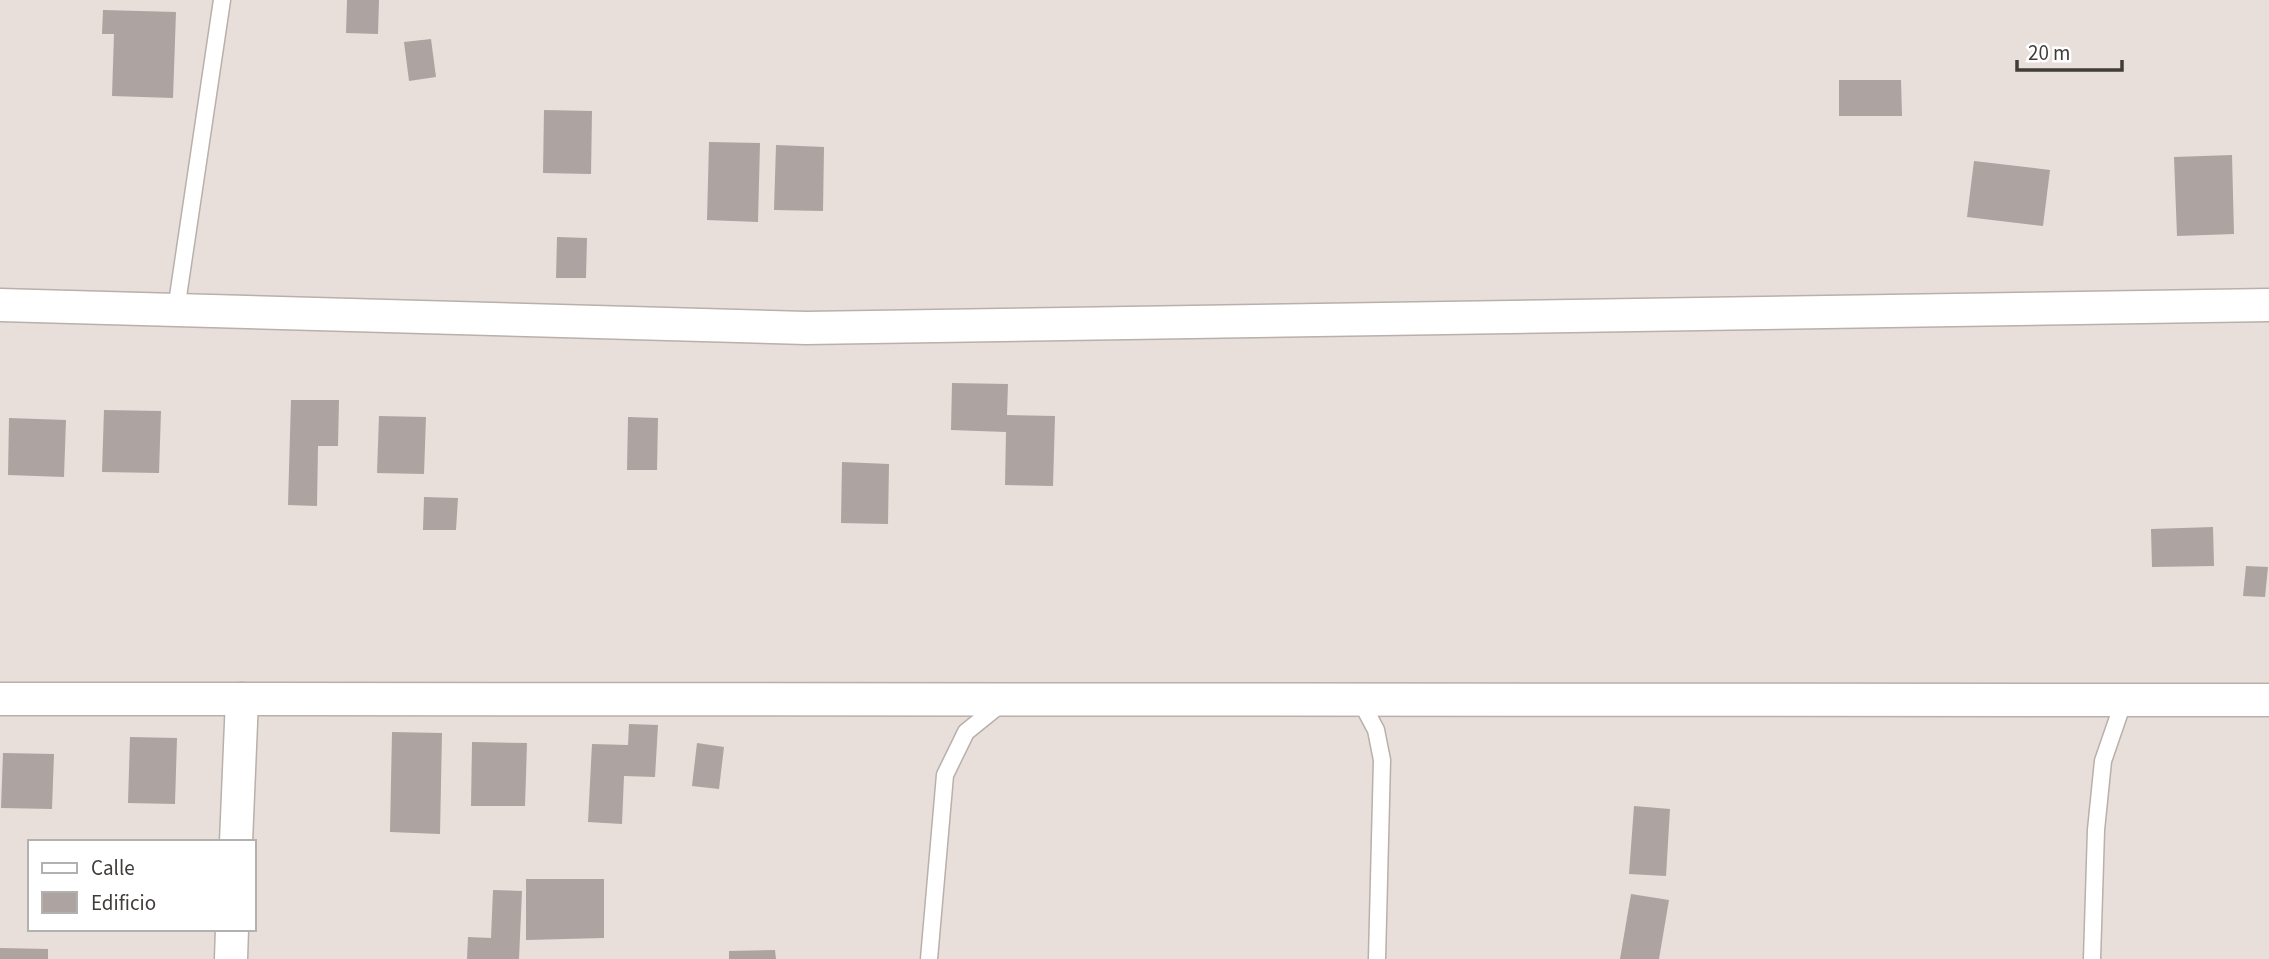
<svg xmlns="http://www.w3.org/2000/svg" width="2269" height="959" viewBox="0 0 2269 959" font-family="'Source Sans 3',sans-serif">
  <rect width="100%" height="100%" fill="#e8deda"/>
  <g fill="#ada3a0">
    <path d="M347,0H379L378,34L346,33Z"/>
    <path d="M103,10L176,12L173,98L112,96L114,34H102Z"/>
    <path d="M431,39L436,77L409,81L404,42Z"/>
    <path d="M1839,80H1901L1902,116H1839Z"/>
    <path d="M544,110L592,111L591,174L543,173Z"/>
    <path d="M709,142L760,143L758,222L707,220Z"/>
    <path d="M776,145L824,147L823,211L774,210Z"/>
    <path d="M2232,155L2234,234L2177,236L2174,157Z"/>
    <path d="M1974,161L2050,170L2043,226L1967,217Z"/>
    <path d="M557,237L587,238L586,278H556Z"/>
    <path d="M952,383L1008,384L1007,415L1055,416L1053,486L1005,485L1006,432L951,430Z"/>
    <path d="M291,400H339L338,446H318L317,506L288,505Z"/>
    <path d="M104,410L161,411L159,473L102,472Z"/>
    <path d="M379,416L426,417L424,474L377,473Z"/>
    <path d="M628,417L658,418L657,470H627Z"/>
    <path d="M9,418L66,420L64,477L8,475Z"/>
    <path d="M842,462L889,464L888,524L841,523Z"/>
    <path d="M424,497L458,498L456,530H423Z"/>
    <path d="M2213,527L2214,566L2152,567L2151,529Z"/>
    <path d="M2246,566L2268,567L2265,597L2243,596Z"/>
    <path d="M629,724L658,725L655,777L624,776L622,824L588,822L592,744L628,745Z"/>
    <path d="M392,732L442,733L440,834L390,832Z"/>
    <path d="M130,737L177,738L175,804L128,803Z"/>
    <path d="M472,742L527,743L525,806H471Z"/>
    <path d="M697,743L724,747L719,789L692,786Z"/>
    <path d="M3,753L54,754L52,809L1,808Z"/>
    <path d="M1634,806L1670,809L1666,876L1629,874Z"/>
    <path d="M526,879H604V938L526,940Z"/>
    <path d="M493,890L522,891L519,959H467L468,937L491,938Z"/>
    <path d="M1631,894L1669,900L1659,959H1620Z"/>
    <path d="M0,948L48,949V959H0Z"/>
    <path d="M775,950L776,959H729V951Z"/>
  </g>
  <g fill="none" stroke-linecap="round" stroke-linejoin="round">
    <defs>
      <g id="lane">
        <path d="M176,310L222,0"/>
        <path d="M1360,700L1376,730L1382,760L1377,959"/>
        <path d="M929,959L945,775L966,732L1002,703"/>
        <path d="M2092,959L2096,830L2103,761L2124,700"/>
      </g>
      <g id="street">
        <path d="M0,305L806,328L2269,305"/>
        <path d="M0,699L2269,700"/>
        <path d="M236,842L242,699"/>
        <path d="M231,959L232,929"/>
      </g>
    </defs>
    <use href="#lane" stroke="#b9afab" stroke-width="19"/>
    <use href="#street" stroke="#b9afab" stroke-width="35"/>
    <use href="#lane" stroke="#fff" stroke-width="16"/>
    <use href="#street" stroke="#fff" stroke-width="32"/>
  </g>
  <rect x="28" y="840" width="228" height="91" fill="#ffffff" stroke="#b3b1b0" stroke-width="2"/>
  <rect x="42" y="863" width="35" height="10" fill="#ffffff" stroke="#b3b1b0" stroke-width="2"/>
  <text x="91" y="875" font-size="21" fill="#403c3a">Calle</text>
  <rect x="42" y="892" width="35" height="21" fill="#ada3a0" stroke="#b3b1b0" stroke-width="2"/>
  <text x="91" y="910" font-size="21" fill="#403c3a">Edificio</text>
  <path d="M2017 60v10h105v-10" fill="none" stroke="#403c3a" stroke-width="3.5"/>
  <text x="2028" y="60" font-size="21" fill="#403c3a" stroke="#ffffff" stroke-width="5" paint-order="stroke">20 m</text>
</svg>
